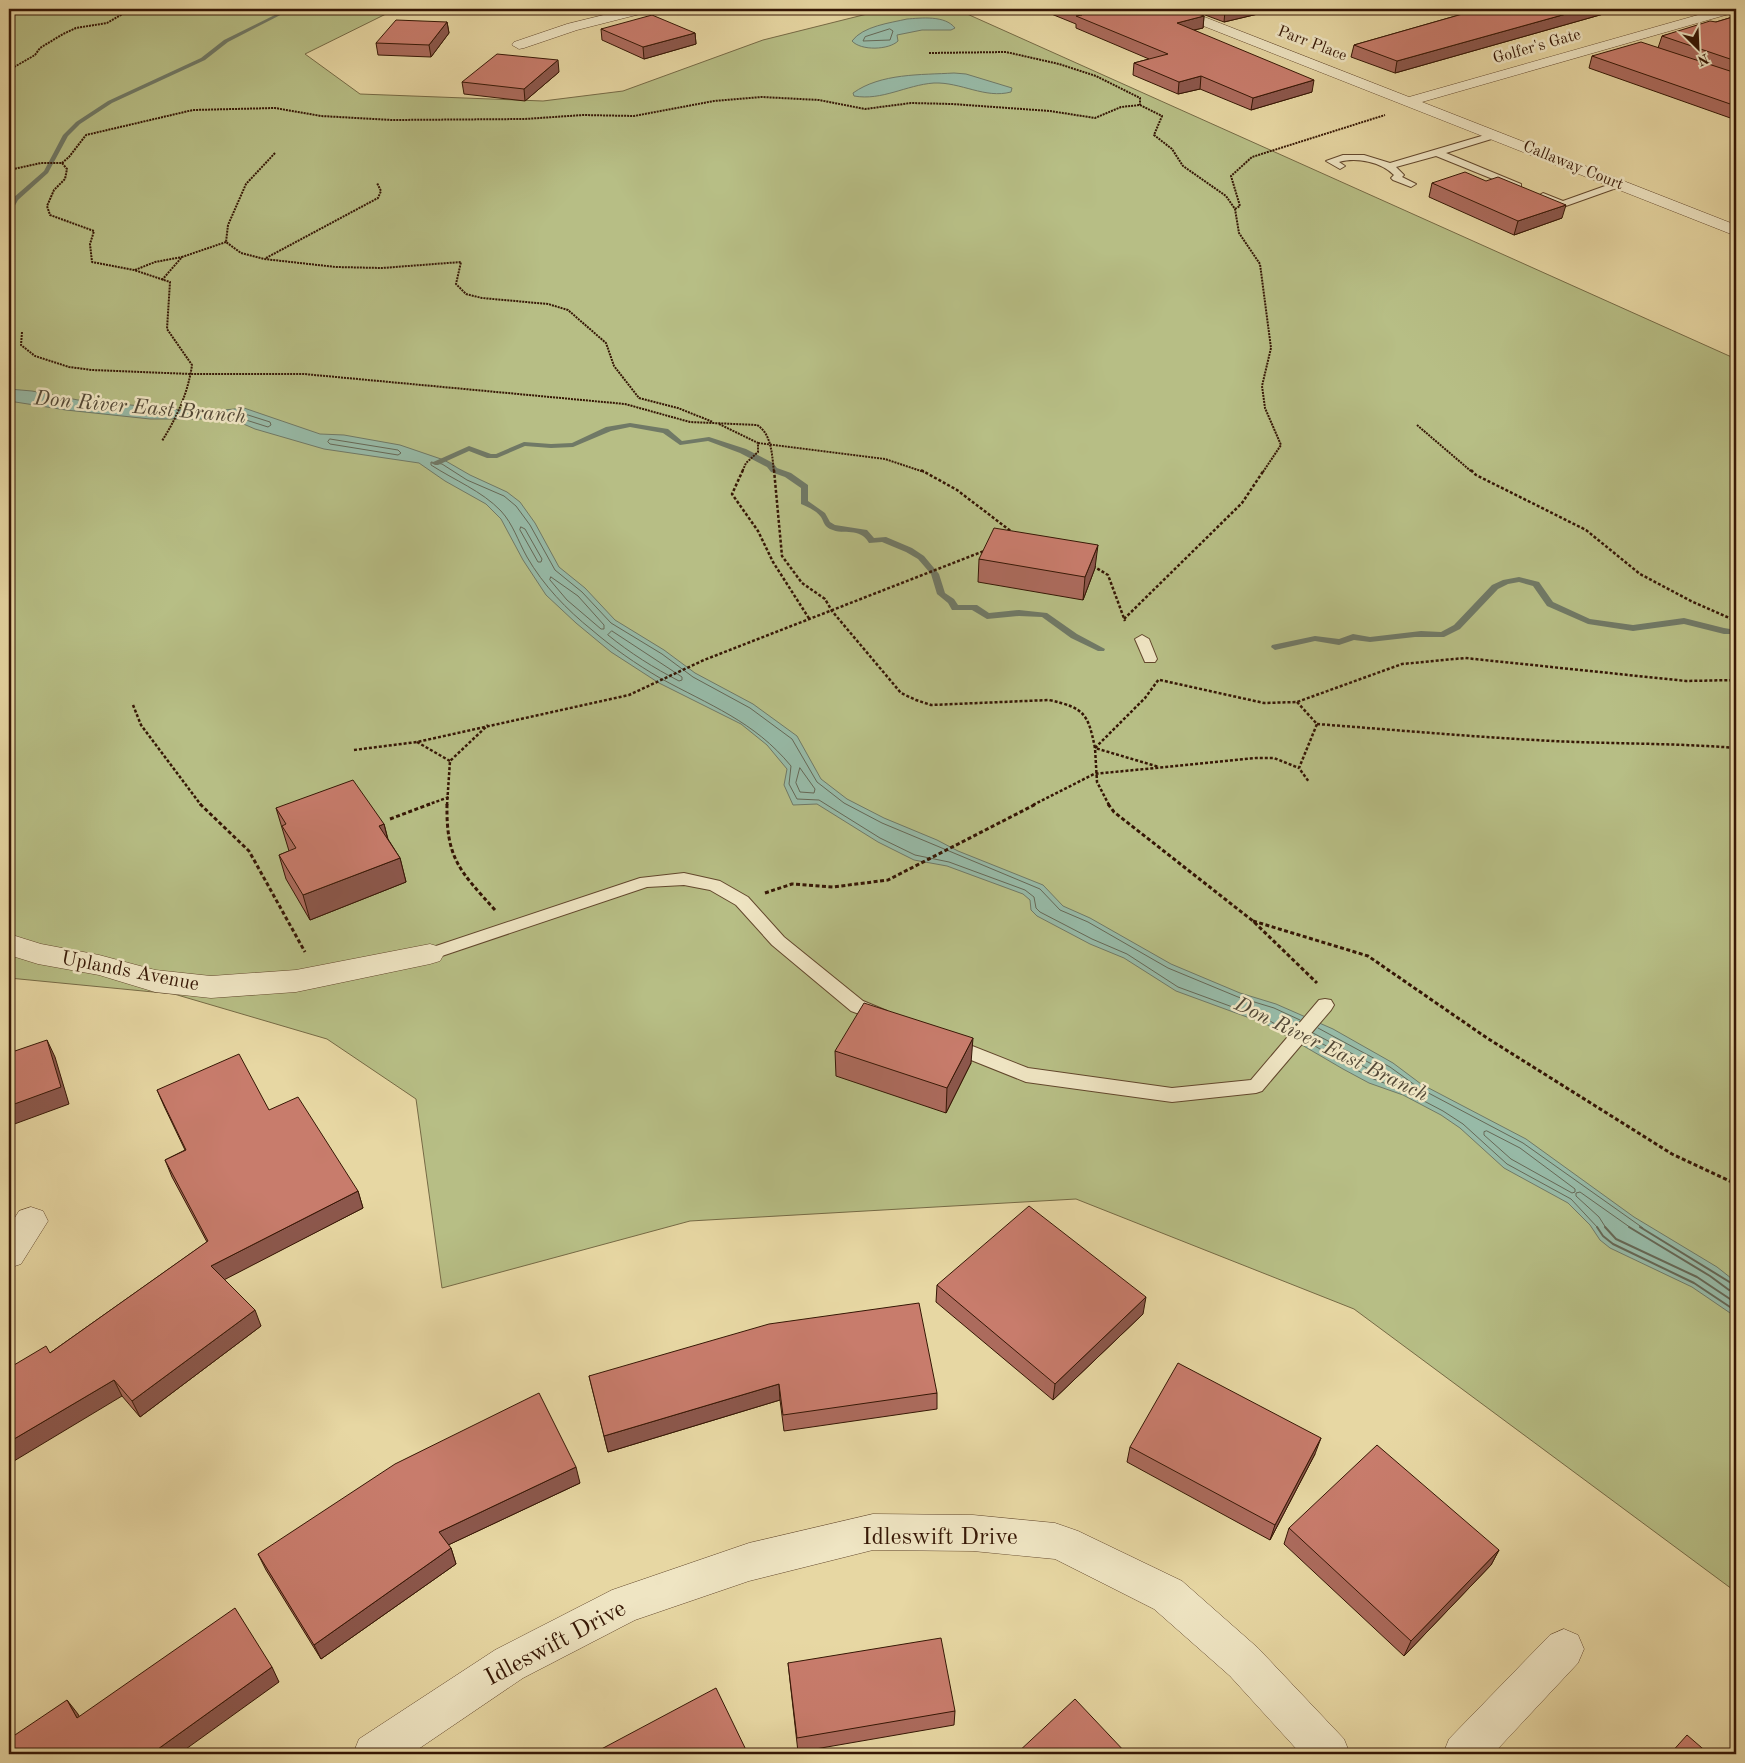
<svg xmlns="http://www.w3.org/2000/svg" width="1745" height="1763" viewBox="0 0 1745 1763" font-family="'Old Standard TT',serif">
  <rect width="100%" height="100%" fill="#e7d7a3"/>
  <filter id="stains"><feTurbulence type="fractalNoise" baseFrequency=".004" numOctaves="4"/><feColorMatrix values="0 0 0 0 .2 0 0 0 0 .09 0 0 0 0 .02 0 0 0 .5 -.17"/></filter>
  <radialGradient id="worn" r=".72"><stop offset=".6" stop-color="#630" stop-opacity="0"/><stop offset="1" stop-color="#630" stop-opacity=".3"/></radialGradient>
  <path fill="#b7be85" stroke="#766a45" d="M9,9H410L394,10L305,54L360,94L543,101L623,91L763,40L887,9H956L1736,359V1592L1354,1309L1076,1199L690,1221L442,1288L416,1099L327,1039L174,994L9,978Z"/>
  <g fill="#97baa7" stroke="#707966">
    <path d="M907,19C921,18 945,15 955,28L951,30H922L897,35L898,41C889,50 861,51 852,41C863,26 890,23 907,19Z"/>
    <path d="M954,73L966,74L1012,88L1011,92C985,99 961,82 934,83C906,85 882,101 854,96L853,93C881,73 921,75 954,73Z"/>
    <path d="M9,389L32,391L78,400L204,412L244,408L320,434L344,435L400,445L444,460L470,475L507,492L520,502L535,523L559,567L585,588L615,620L664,650L695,673L753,704L797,736L821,779L847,799L884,818L937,840L958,851L1043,885L1063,906L1090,918L1171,964L1240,993L1276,1004L1333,1029L1393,1063L1421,1084L1526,1139L1634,1217L1717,1267L1736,1282V1317L1692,1287L1610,1248L1600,1240L1590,1225L1568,1203L1504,1168L1460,1128L1441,1115L1403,1095L1369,1083L1343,1069L1266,1024L1176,991L1124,958L1090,944L1037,916L1031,910L1030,900L1023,894L947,866L914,860L878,842L817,804L793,805L784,785L787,769L767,745L741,724L659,683L611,652L576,623L546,595L523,560L501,519L486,504L445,481L419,463L324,449L255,429L232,419H150L66,410L9,401Z"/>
  </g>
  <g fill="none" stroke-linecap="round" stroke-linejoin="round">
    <g stroke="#666856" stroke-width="1">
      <path d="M890,29L893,31L890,40L863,41L865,37Z"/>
      <path d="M248,415L270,422L271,425L268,427L246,420L245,417Z"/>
      <path d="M330,439L398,450L401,453L398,455L330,444L328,442Z"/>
      <path d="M521,527L525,529L542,559L541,562H538L520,530Z"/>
      <path d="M551,577L578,596L604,625V629H601L567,600L550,580Z"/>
      <path d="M612,631L682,677V680L679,681C654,668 630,653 608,635Z"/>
      <path d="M800,768L815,789L814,793L800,792L796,783Z"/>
      <path d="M1318,1028L1390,1067L1419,1088L1523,1143L1643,1228"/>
      <path d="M1290,1032L1268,1020L1178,987L1127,954L1092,939L1040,912L1036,908L1034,897L1025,890L949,862L915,855L880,838L819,800L797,799L789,784L791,766C754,721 709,705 660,678C636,664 613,648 592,630C567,610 543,585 527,557C518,541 513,524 501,511C482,491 454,480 431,465V462L442,464L467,480L504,496L516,506L530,525L555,570L582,592L611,623L662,654L693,677L750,708L792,739L817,782L844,803L882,823L1040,889L1060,910L1088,922L1168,968L1238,997L1274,1008L1300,1020"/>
      <path d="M1310,1037L1374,1072L1386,1075L1385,1071L1313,1033"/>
      <path d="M1306,1041L1371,1078L1405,1091L1443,1111L1463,1124L1507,1164L1571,1199L1598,1228"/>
      <path d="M1487,1131L1520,1148L1575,1189V1192L1572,1193L1511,1159L1484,1135V1132Z"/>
      <path d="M1606,1228L1599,1217L1576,1196V1193L1580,1192L1631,1228"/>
    </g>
    <g stroke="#666856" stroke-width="2">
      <path d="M1597,1227L1603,1236L1613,1244L1694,1283L1736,1311"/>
      <path d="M1605,1227L1616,1239L1697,1277L1736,1303"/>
      <path d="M1629,1227L1710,1276L1729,1290L1736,1292"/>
      <path d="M1640,1227L1736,1286"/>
    </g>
    <g fill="#707966" fill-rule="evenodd">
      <path d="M287,9H292L228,42L205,60L112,103L80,124L68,136L48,173L18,200L12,211L9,213V206L13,198L44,171L63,135L76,122L108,101L201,58L224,40Z"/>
      <path d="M630,423L668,429L682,441L709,437L746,449L773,463L777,468L791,473L808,485V501L825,513L830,522L835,525L867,530L874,538L886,537L912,548L924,556L939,574L945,593L954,599L958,605H977L989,613L1019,610L1047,613L1077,634L1105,649L1104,651H1098L1071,638L1042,617L1019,616L987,619L972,610H952L948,603L937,594L931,574L918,559L906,552L882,542L869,543C859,526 845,536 830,529C824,526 824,522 821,517C817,511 808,507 801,504V488L785,477L771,472L767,467L740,453L708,441L680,445L663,433L630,427L611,431L573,447L551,448L525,446L497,458H487L469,451L438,465H435L431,463L469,446L491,454H496L524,442L551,444L572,443L606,427Z"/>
      <path d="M1519,577L1539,582L1553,602L1590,619L1633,625L1684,618L1724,628L1736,630V634H1724L1684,624L1633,631L1588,624L1547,606L1533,586L1519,582L1508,584L1498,589L1460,629L1444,637H1415L1370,642L1354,640L1339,645L1315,641L1275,650L1271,647L1272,645L1315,636L1339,639L1353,634L1370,637L1421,631L1441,632L1454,625L1492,585L1503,580Z"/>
    </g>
    <defs>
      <g id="lane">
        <path d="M1495,132L1498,133V137L1446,153L1521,184V188H1515L1436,156L1396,167L1404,175L1402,177L1416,184L1411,187L1393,180L1391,178L1394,175C1381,162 1357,157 1339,162L1345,166L1340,169L1326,161L1343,155H1364L1390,163Z"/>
        <path d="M1619,181L1624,184L1622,186L1563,207L1538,196L1543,193L1563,201Z"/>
        <path d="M1142,635L1149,639L1157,659L1155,662H1145L1135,639Z"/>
        <path d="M684,873L720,881L748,897L784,937L863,1001L887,1011L890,1016L887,1021L881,1022L851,1011L772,945L736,905L710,890L684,885L647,887L430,960L424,958L422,954L424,950L640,878Z"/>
        <path d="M1325,999L1331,1000L1334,1005L1331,1010L1262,1091L1256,1093L1172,1102L1026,1082L946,1050L943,1045L946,1040L952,1038L1028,1068L1172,1088L1251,1080L1319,1000Z"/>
      </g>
      <g id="street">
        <path d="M628,9H650L648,12L577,30L524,48L519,49L512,45L514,42L567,24Z"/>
        <path d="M1166,9H1184L1409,97L1719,9H1736V12L1422,102L1736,225V236L1168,12Z"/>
        <path d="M9,934L41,944L99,955L155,970L211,976L296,970L430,944L440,947L444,954L440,961L430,964L296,992L211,998L155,992L99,975L38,964L9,955Z"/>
        <path d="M31,1207L43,1211L48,1221L21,1264L9,1268V1227L19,1211Z"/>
        <path d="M873,1514L973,1515L1055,1523L1078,1531L1182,1581L1258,1648L1344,1739L1350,1754H1301L1230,1676L1154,1609L1055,1559L973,1551L873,1550L749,1581L635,1620L523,1678L411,1754H353L359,1739L495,1650L612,1590L749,1543Z"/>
        <path d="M1564,1629L1578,1635L1584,1649L1578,1663L1493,1754H1443L1449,1739L1550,1635Z"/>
      </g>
    </defs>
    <use href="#lane" stroke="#62472c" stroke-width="2"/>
    <use href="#street" stroke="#62472c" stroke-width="1"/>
    <g stroke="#361705" stroke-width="2" stroke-dasharray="2 1" stroke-linecap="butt">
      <path d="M929,53L1006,52L1059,64L1096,76L1140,98V105"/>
      <path d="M9,70L35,55L40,48L63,34L76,28L107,23L131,9"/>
      <path d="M275,153L246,184L228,225L226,242L241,253L264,259L336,267L382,268L461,262L456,284L466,294L482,298L548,304L568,310L606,343L614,366L639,398L678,408L713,422"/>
      <path d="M62,163L69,157L86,135L193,110L275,108L321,116L392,120L525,119L583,115L634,116L714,101L762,97L819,100L865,109L911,103L952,104L1050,111L1095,118L1121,107L1140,105L1162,116L1154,135L1172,149L1183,166L1226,196L1235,209L1239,233L1260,264L1271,348L1262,386L1265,408L1281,445L1263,472"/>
      <path d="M9,170L41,163H62L67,169L65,179L54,190L47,206L50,215L94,231L90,244L92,262L134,270L170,282L167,329L192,365C188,393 177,417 162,441"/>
      <path d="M1235,209L1240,206L1231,176L1252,157L1385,115"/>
      <path d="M266,258L378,198L381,191L377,183"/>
      <path d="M135,270L155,262L182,257"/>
      <path d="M162,280L182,257L226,242"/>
      <path d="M22,332L21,345L35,356L69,367L92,370L191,374H304L625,404L690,422L757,425C772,434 772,456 774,472"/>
      <path d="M719,424L758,443V452L746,463L742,472"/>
      <path d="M1417,425L1472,472"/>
      <path d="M758,443L885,459L924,472"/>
    </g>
    <g stroke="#361705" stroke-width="2.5" stroke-dasharray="3 2" stroke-linecap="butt">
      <path d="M743,470L732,494L758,531L773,562L810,620"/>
      <path d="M774,470L782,556L802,583L825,599L832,611L901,693L916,700L931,705L1049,700C1085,708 1088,714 1095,748L1159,767"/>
      <path d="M921,470L957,490L1012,532"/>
      <path d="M1471,470L1476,475L1586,530L1640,574L1691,601L1736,621"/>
      <path d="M1093,566L1108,575L1125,621"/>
      <path d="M1124,619L1242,503L1264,470"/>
      <path d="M1160,680L1264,703L1297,702L1402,664L1465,658L1686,681L1736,680"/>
      <path d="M1297,702L1317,724L1299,768L1309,782"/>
      <path d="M133,705L141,725L201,805"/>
      <path d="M1317,724C1396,730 1474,737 1553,741C1614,744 1675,743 1736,748"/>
      <path d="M417,742L450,761"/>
      <path d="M354,750L417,742L629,695L704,660L984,551"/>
      <path d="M427,805L449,797"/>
      <path d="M447,805L450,761L488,725"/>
      <path d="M1033,805L1094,774L1256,758H1274L1299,768"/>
      <path d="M1109,805L1097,782L1095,748L1145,698L1159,679"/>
    </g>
    <g stroke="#361705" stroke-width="3" stroke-dasharray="4 2.5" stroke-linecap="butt">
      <path d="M200,804L249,851L305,952"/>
      <path d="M447,804C446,859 460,871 495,910"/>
      <path d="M1108,804L1114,812L1253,921L1317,983"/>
      <path d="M390,819L430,804"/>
      <path d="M765,893L792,884L833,887L888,880L1036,804"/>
      <path d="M1253,921L1368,956L1487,1038L1672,1154L1736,1184"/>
    </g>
    <use href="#lane" fill="#efe5c3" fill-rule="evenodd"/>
    <use href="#street" fill="#efe5c3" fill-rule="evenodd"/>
  </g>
  <g fill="#ac6b5d" stroke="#361705">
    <path d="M1039,9H1185L1204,16L1203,28L1194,30L1312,92L1251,110L1200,89L1178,94L1133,75L1134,63L1149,59L1076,28V24Z"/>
    <path d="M1189,9H1279L1224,22Z"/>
    <path d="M1480,9H1621L1395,73L1351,57L1354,45Z"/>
    <path d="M1736,16V120L1589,68L1592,56L1658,48L1662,36L1716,22Z"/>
    <path d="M447,22L449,33L431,57L378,55L376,43Z"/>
    <path d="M601,29L695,33L696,44L644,59L602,40Z"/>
    <path d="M559,72L525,101L464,94L462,82Z"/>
    <path d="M1432,183L1562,218L1514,235L1429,197Z"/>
    <path d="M979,559L1095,568L1083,600L978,582Z"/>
    <path d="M276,808L384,824L388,839L400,858L406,882L310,920L286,879L279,855L289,851Z"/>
    <path d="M835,1051L971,1063L946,1113L836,1076Z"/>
    <path d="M157,1090L269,1110L358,1191L363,1208L224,1279L261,1326L140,1417L122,1396L50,1353L207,1242L172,1177L165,1160L185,1150L164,1106Z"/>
    <path d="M937,1285L1143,1314L1053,1400L936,1302Z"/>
    <path d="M589,1376L937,1393V1409L784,1431L780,1400L608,1452Z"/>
    <path d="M1130,1447L1315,1454L1270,1540L1127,1462Z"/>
    <path d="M580,1483L448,1545L451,1548L456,1564L321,1659L266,1570L258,1554Z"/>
    <path d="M1289,1528L1499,1550L1491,1565L1404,1656L1284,1544Z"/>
    <path d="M788,1663L955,1711L954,1725L798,1752Z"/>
  </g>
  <g fill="#8c574c" stroke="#361705">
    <path d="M1234,9H1279L1224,22L1225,11Z"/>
    <path d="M1584,9H1621L1395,73L1397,61Z"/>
    <path d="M1204,16L1203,28L1176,34L1177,23Z"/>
    <path d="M447,22L449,33L431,57L429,45Z"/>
    <path d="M695,33L696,44L644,59L643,47Z"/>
    <path d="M558,60L559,72L525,101L524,89Z"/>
    <path d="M1201,76L1200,89L1178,94L1179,82Z"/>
    <path d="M1314,80L1312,92L1251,110L1253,98Z"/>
    <path d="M1566,205L1562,218L1514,235L1518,221Z"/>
    <path d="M1098,545L1095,568L1083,600L1085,577Z"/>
    <path d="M384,824L390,849L379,826Z"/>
    <path d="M400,858L406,882L310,920L303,895Z"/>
    <path d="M973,1038L971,1063L946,1113L947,1088Z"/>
    <path d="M47,1040L55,1057L69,1104L9,1126V1106Z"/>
    <path d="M358,1191L363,1208L218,1283L211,1266Z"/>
    <path d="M1146,1297L1143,1314L1053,1400L1055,1384Z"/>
    <path d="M255,1310L261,1326L140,1417L132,1401Z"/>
    <path d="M114,1380L122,1396L9,1464V1442Z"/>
    <path d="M779,1384L780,1400L608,1452L604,1436Z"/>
    <path d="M1321,1438L1315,1454L1270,1540L1275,1525Z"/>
    <path d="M576,1467L580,1483L444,1547L439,1532Z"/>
    <path d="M451,1548L456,1564L321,1659L314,1645Z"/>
    <path d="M1499,1550L1491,1565L1404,1656L1411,1641Z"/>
    <path d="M272,1667L279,1682L179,1754H151Z"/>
    <path d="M67,1700L78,1714L87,1732L77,1718Z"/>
  </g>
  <g fill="#c87c6c" stroke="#361705">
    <path d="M1068,9H1185L1204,16L1177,23L1314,80L1253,98L1201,76L1179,82L1134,63L1168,54L1076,16L1082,15Z"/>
    <path d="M1219,9H1234L1225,11Z"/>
    <path d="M1480,9H1584L1397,61L1354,45Z"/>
    <path d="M652,15L695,33L643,47L601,29Z"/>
    <path d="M1736,16V61L1662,36L1710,21L1716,22Z"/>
    <path d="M396,20L447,22L429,45L376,43Z"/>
    <path d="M1641,42L1736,73V106L1592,56Z"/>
    <path d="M497,54L558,60L524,89L462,82Z"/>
    <path d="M1465,172L1486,181L1498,177L1566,205L1518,221L1432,183Z"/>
    <path d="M994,528L1098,545L1085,577L979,559Z"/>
    <path d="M353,780L384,824L379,826L400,858L303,895L279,855L296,848L282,826L286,824L276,808Z"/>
    <path d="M864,1003L973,1038L947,1088L835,1051Z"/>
    <path d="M47,1040L61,1087L9,1106V1053Z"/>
    <path d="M239,1054L269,1110L298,1097L358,1191L211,1266L255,1310L132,1401L114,1380L9,1442V1368L46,1346L50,1353L208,1241L165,1160L186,1150L157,1090Z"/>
    <path d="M1029,1206L1146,1297L1055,1384L937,1285Z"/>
    <path d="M919,1303L937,1393L783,1415L779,1384L604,1436L589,1376L769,1324Z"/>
    <path d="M1178,1363L1321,1438L1275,1525L1130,1447Z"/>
    <path d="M539,1393L576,1467L439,1532L451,1548L314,1645L258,1554L395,1464Z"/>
    <path d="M1377,1445L1499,1550L1411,1641L1289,1528Z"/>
    <path d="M235,1608L272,1667L151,1754H9V1739L67,1700L77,1718Z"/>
    <path d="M941,1638L955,1711L797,1738L788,1663Z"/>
    <path d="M716,1688L748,1754H592Z"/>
    <path d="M1075,1699L1127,1754H1016Z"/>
    <path d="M1687,1735L1709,1754H1670Z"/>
  </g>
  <g text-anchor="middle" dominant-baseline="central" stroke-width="5" stroke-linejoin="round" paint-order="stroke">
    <g font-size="16" fill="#361705" stroke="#efe5c3">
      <text transform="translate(1312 44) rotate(21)">Parr Place</text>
      <text transform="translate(1537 47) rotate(-16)">Golfer's Gate</text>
      <text transform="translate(1573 166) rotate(22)">Callaway Court</text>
    </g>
    <g font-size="20" fill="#361705" stroke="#efe5c3">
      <text transform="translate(130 972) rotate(11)">Uplands Avenue</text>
    </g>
    <g font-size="21" font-style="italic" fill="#534836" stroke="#efe5c3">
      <text transform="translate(140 408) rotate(5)">Don River East Branch</text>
      <text transform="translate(1331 1050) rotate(26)">Don River East Branch</text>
    </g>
    <g font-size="24" fill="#361705" stroke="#efe5c3">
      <text x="940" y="1538">Idleswift Drive</text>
      <text transform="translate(556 1644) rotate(-28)">Idleswift Drive</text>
    </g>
  </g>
  <rect width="1745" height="1763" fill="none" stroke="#e7d7a3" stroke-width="30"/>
  <rect x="10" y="10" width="1725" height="1743" fill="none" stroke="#361705" stroke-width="2.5"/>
  <rect x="15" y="15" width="1715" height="1733" fill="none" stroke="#361705"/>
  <g transform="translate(1698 48) rotate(156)" stroke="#efe5c3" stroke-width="4" paint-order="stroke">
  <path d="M0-4L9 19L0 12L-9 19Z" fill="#361705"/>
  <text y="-8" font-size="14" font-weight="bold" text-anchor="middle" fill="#361705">N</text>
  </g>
  <rect width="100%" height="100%" filter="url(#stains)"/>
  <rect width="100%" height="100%" fill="url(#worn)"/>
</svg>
